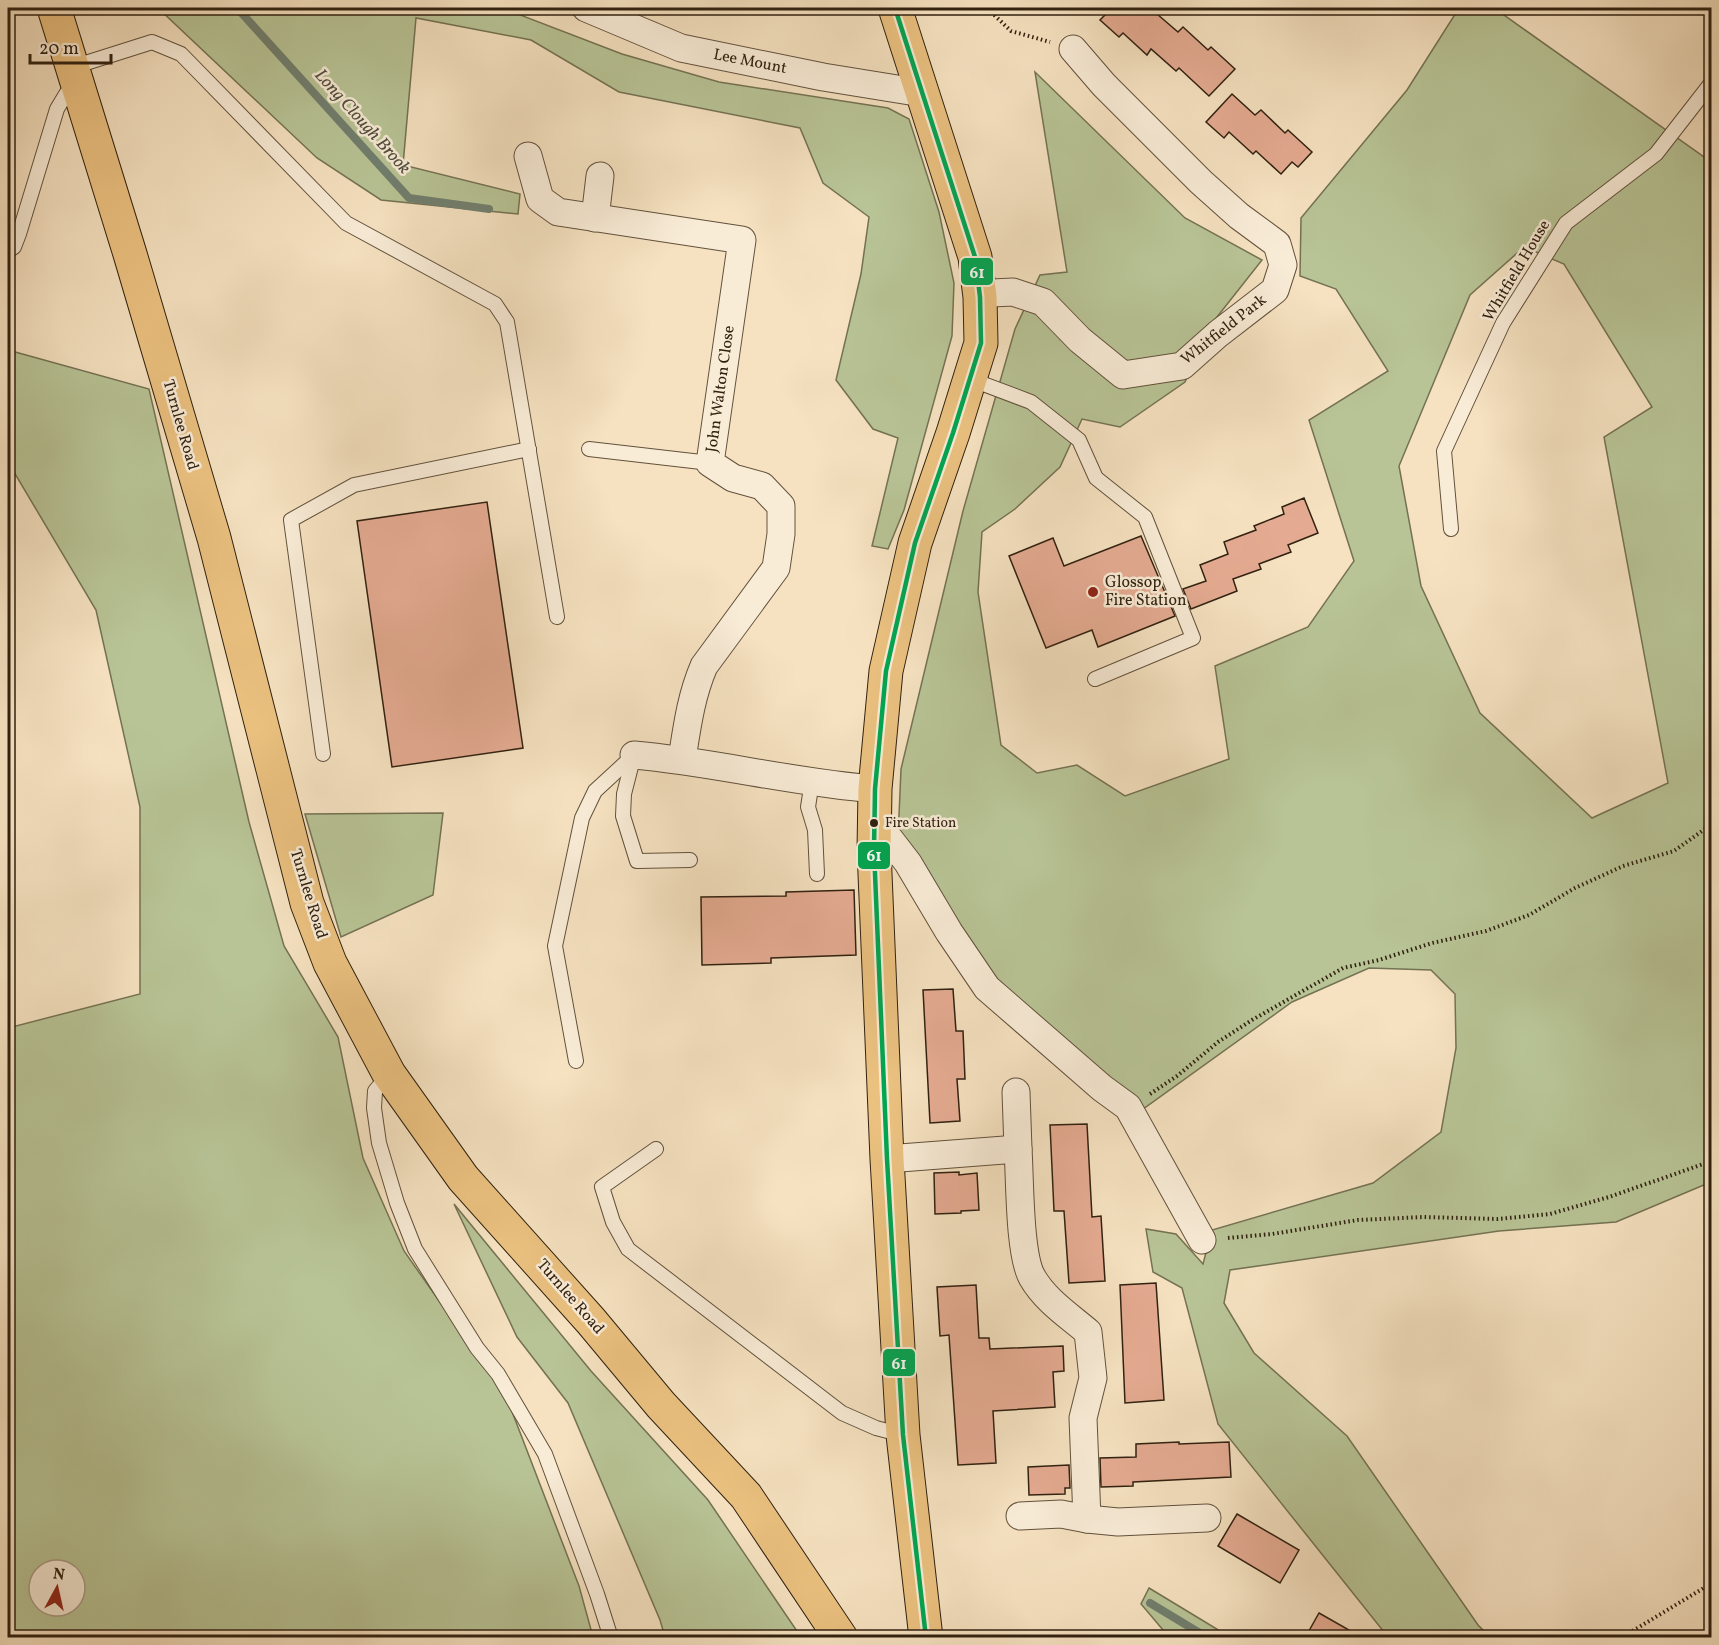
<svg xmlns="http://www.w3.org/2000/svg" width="1719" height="1645" viewBox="0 0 1719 1645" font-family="Vollkorn,serif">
  <rect width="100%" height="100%" fill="#f6e2c1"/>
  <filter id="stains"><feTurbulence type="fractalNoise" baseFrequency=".00333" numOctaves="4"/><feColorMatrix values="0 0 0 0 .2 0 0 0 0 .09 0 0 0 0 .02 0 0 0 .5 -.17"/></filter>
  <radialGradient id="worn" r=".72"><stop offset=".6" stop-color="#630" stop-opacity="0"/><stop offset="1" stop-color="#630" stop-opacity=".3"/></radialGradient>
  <g fill="#b8c496" stroke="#747253" stroke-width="1.5" fill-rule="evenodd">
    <path d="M158,8H502L622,54L719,82L888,108L909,119L939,212L954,283L952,336L904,510L888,549L872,546L898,438L873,429L836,380L861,274L869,217L823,183L800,128L619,92L531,40L416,18L403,165L520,194L518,214L381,200L317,158Z"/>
    <path d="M1459,8H1494L1711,162V1182L1616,1222L1499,1231L1230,1270L1224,1303L1254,1353L1347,1436L1478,1625L1490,1637H1388L1218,1424L1182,1288L1153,1272L1146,1229L1176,1234L1203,1264L1212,1230L1373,1183L1441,1132L1456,1048L1455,994L1431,970L1369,968L1292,1002L1143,1109L1100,1080L985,972L898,839L901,769L963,511L1015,329L1040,275L1067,272L1035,72L1185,218L1262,260L1206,331L1185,382L1120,427L1082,419L1060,467L1015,509L982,532L978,592L1001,745L1037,773L1077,765L1125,796L1229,759L1215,666L1308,627L1354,561L1309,420L1388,371L1336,289L1300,276L1301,218L1407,90ZM1524,247L1564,264L1652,407L1604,437L1668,783L1592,818L1480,713L1421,586L1399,466L1470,295Z"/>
    <path d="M8,350L149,389L249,822L284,946L338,1037L363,1158L404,1251L506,1396L579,1586L593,1637H8V1028L140,994V807L96,610L8,462ZM39,1570H75V1606H39Z"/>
    <path d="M443,813L433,895L341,937L305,814Z"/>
    <path d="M454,1204L591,1371L708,1500L801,1637H665L660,1620L568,1403L517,1337Z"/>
    <path d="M1149,1588L1230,1637H1169L1141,1604Z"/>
  </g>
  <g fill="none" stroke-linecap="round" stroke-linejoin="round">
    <g stroke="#717f6f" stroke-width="8">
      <path d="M237,8L409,198L489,209"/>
      <path d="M1150,1603L1208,1638"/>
    </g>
  </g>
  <g fill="#e5ab92" stroke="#302110" stroke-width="1.5">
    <path d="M1112,8H1150L1178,32L1183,27L1208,50L1211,47L1235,69L1209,96L1179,68L1176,71L1151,49L1147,55L1123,33L1119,37L1100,20Z"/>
    <path d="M1232,94L1255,115L1261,110L1285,133L1288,130L1312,152L1298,167L1292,162L1281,174L1256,151L1253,154L1229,132L1224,138L1206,122Z"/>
    <path d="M1304,498L1318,533L1288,545L1291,552L1259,564L1261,569L1233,579L1237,591L1191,609L1183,589L1206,581L1200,565L1228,554L1224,542L1256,530L1254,526L1284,514L1282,507Z"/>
    <path d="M487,502L523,748L392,767L357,521Z"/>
    <path d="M1141,536L1175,616L1098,647L1092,630L1046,648L1009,556L1053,538L1064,566Z"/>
    <path d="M854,890L856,955L771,958V963L702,965L701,897L786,896V892Z"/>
    <path d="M953,989L956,1031H963L965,1079H957L960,1121L930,1123L923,990Z"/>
    <path d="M1087,1124L1092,1217L1101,1216L1105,1281L1069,1283L1064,1211H1054L1050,1125Z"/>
    <path d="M959,1172V1175L977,1173L979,1210L961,1211V1213L935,1214L934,1173Z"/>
    <path d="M1156,1283L1164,1400L1125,1403L1120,1285Z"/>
    <path d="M976,1285L979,1338H989L990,1349L1063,1346L1064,1371L1053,1372L1055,1407L993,1411L996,1463L958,1465L949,1335L940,1336L937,1287Z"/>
    <path d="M1179,1442V1444L1229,1442L1231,1477L1133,1482V1486L1101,1487L1100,1458L1136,1457V1444Z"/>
    <path d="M1069,1465L1070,1488H1065V1494L1029,1495L1028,1467Z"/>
    <path d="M1237,1514L1299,1550L1280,1583L1218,1546Z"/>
    <path d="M1319,1613L1363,1638H1305Z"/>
  </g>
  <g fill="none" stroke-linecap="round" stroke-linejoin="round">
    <defs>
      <g id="lane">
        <path d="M73,67L152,42L181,54L346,223L495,304L507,322L557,617"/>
        <path d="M8,251L14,247L19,234L57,109L66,94L78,88"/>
        <path d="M970,379L1031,402L1079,440L1096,478L1145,517L1193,638L1095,679"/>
        <path d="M589,449L710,463"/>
        <path d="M1451,529L1444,451L1503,323L1566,223L1656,154L1712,82"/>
        <path d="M323,754L291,520L354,485L529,449"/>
        <path d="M634,755L624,794L623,816L637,861L690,860"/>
        <path d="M812,781L808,807L815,830L817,874"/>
        <path d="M576,1061L555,946L582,818L595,791L634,755"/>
        <path d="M389,1074L375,1091L374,1108L379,1143L397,1203L415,1249L477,1348L498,1374L545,1454L597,1594L611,1638"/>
        <path d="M656,1149L602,1187L613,1222L628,1249L842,1413L876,1428L903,1435"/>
      </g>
      <g id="street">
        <path d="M586,8L681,48L823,77L922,93"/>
        <path d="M528,156L540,199L558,212L742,240L710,463L733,478L762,486L781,506V534L776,568L704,666C691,696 687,727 682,759"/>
        <path d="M595,218L600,176"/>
        <path d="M980,297L992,293L1013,292L1043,302L1080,340L1123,375L1182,366L1218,334L1275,290L1283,265L1277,244L1239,216L1201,182L1104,85L1073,49"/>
        <path d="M634,755C715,762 794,783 875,789"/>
        <path d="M874,831L888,837L908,863L949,932L987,988L1102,1088L1128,1107L1202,1240"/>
        <path d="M1016,1092L1018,1149"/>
        <path d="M887,1159L1018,1149C1020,1178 1019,1254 1032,1277C1045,1300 1068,1315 1088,1332L1093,1378L1083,1418L1087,1519L1118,1522L1207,1518"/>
        <path d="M1020,1516L1061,1514L1087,1519"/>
      </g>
      <g id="primary">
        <path d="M54,8L130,254L214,538L307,903L330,963L389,1074L463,1178L591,1321L661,1405L746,1496L841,1638"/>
        <path d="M895,8L975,257L980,297L981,343L953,433L915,543L886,671L875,789L874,850L887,1159L903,1435L926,1638"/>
      </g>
    </defs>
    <use href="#lane" stroke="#62513c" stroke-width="16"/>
    <use href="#street" stroke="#62513c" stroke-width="29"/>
    <use href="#primary" stroke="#302110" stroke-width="35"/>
    <g stroke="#302110" stroke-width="4" stroke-dasharray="1.5 3" stroke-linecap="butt">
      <path d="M989,8L991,12L1011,31L1050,42"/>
      <path d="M1150,1094L1177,1076L1218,1042L1252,1020L1343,968L1379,960L1432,943L1486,931L1529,915L1575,888L1623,866L1674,851L1712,824"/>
      <path d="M1228,1238L1272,1234L1358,1220L1424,1217L1498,1219L1550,1214L1609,1197L1712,1161"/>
      <path d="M1621,1638L1712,1583"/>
    </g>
    <use href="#lane" stroke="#f9ecd7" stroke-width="14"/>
    <use href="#street" stroke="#f9ecd7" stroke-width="27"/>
    <use href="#primary" stroke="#ebc180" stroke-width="33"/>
    <defs>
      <path id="bus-1" d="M895,8L975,257L980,297L981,343L953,433L915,543L886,671L875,789L874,850L887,1159L903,1435L926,1638"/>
    </defs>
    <use href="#bus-1" stroke="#f9ecd7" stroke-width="9"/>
    <use href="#bus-1" stroke="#00a651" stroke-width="4.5"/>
  </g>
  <circle fill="#8f2418" stroke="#f9ecd7" stroke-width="2" cx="1093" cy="592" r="6"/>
  <circle fill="#302110" stroke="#f9ecd7" stroke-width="2" cx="874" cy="823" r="5"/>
  <g text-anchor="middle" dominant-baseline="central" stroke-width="5" stroke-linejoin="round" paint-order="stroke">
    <g font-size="14" fill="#302110" stroke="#f9ecd7" text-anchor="start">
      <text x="885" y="823">Fire Station</text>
    </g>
    <g font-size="16" fill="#302110" stroke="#f9ecd7">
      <text transform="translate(750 62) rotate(11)">Lee Mount</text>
      <text transform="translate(1517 271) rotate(-59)">Whitfield House</text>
      <text transform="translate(1224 330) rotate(-38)">Whitfield Park</text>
      <text transform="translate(721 389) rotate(-82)">John Walton Close</text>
      <text transform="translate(180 425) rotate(74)">Turnlee Road</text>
      <text transform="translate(308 894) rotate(73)">Turnlee Road</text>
      <text transform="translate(570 1297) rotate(49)">Turnlee Road</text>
    </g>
    <g font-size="16" fill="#302110" stroke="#f9ecd7" text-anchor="start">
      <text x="1105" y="583">Glossop<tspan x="1105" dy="18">Fire Station</tspan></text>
    </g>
    <g font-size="18" font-style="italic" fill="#515040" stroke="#f9ecd7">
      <text transform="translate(362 122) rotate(48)">Long Clough Brook</text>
    </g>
  </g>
  <g stroke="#f9ecd7" stroke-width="2">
    <rect x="960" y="257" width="34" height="29" rx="6" fill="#00a651"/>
    <rect x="857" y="841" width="34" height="29" rx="6" fill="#00a651"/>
    <rect x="882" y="1348" width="34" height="29" rx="6" fill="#00a651"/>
  </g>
  <g font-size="16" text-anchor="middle" font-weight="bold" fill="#fff">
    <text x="977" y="278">61</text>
    <text x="874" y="861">61</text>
    <text x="899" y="1369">61</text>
  </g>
  <rect width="1719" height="1645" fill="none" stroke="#f6e2c1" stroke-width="30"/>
  <rect x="9" y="9" width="1701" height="1627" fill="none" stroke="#302110" stroke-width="3"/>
  <rect x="15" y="15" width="1689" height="1615" fill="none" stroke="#302110" stroke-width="1.5"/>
  <g transform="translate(57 1588) rotate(8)"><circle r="28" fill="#f9ecd7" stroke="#a99b87" stroke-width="1.5"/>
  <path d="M0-4.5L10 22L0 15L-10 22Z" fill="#8f2418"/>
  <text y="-9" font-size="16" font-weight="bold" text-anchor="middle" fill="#302110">N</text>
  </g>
  <path d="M30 54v9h81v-9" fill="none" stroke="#302110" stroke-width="3"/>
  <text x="39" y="54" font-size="18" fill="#302110" stroke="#f9ecd7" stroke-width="4.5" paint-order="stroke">20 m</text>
  <rect width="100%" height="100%" filter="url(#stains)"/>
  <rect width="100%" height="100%" fill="url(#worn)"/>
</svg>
